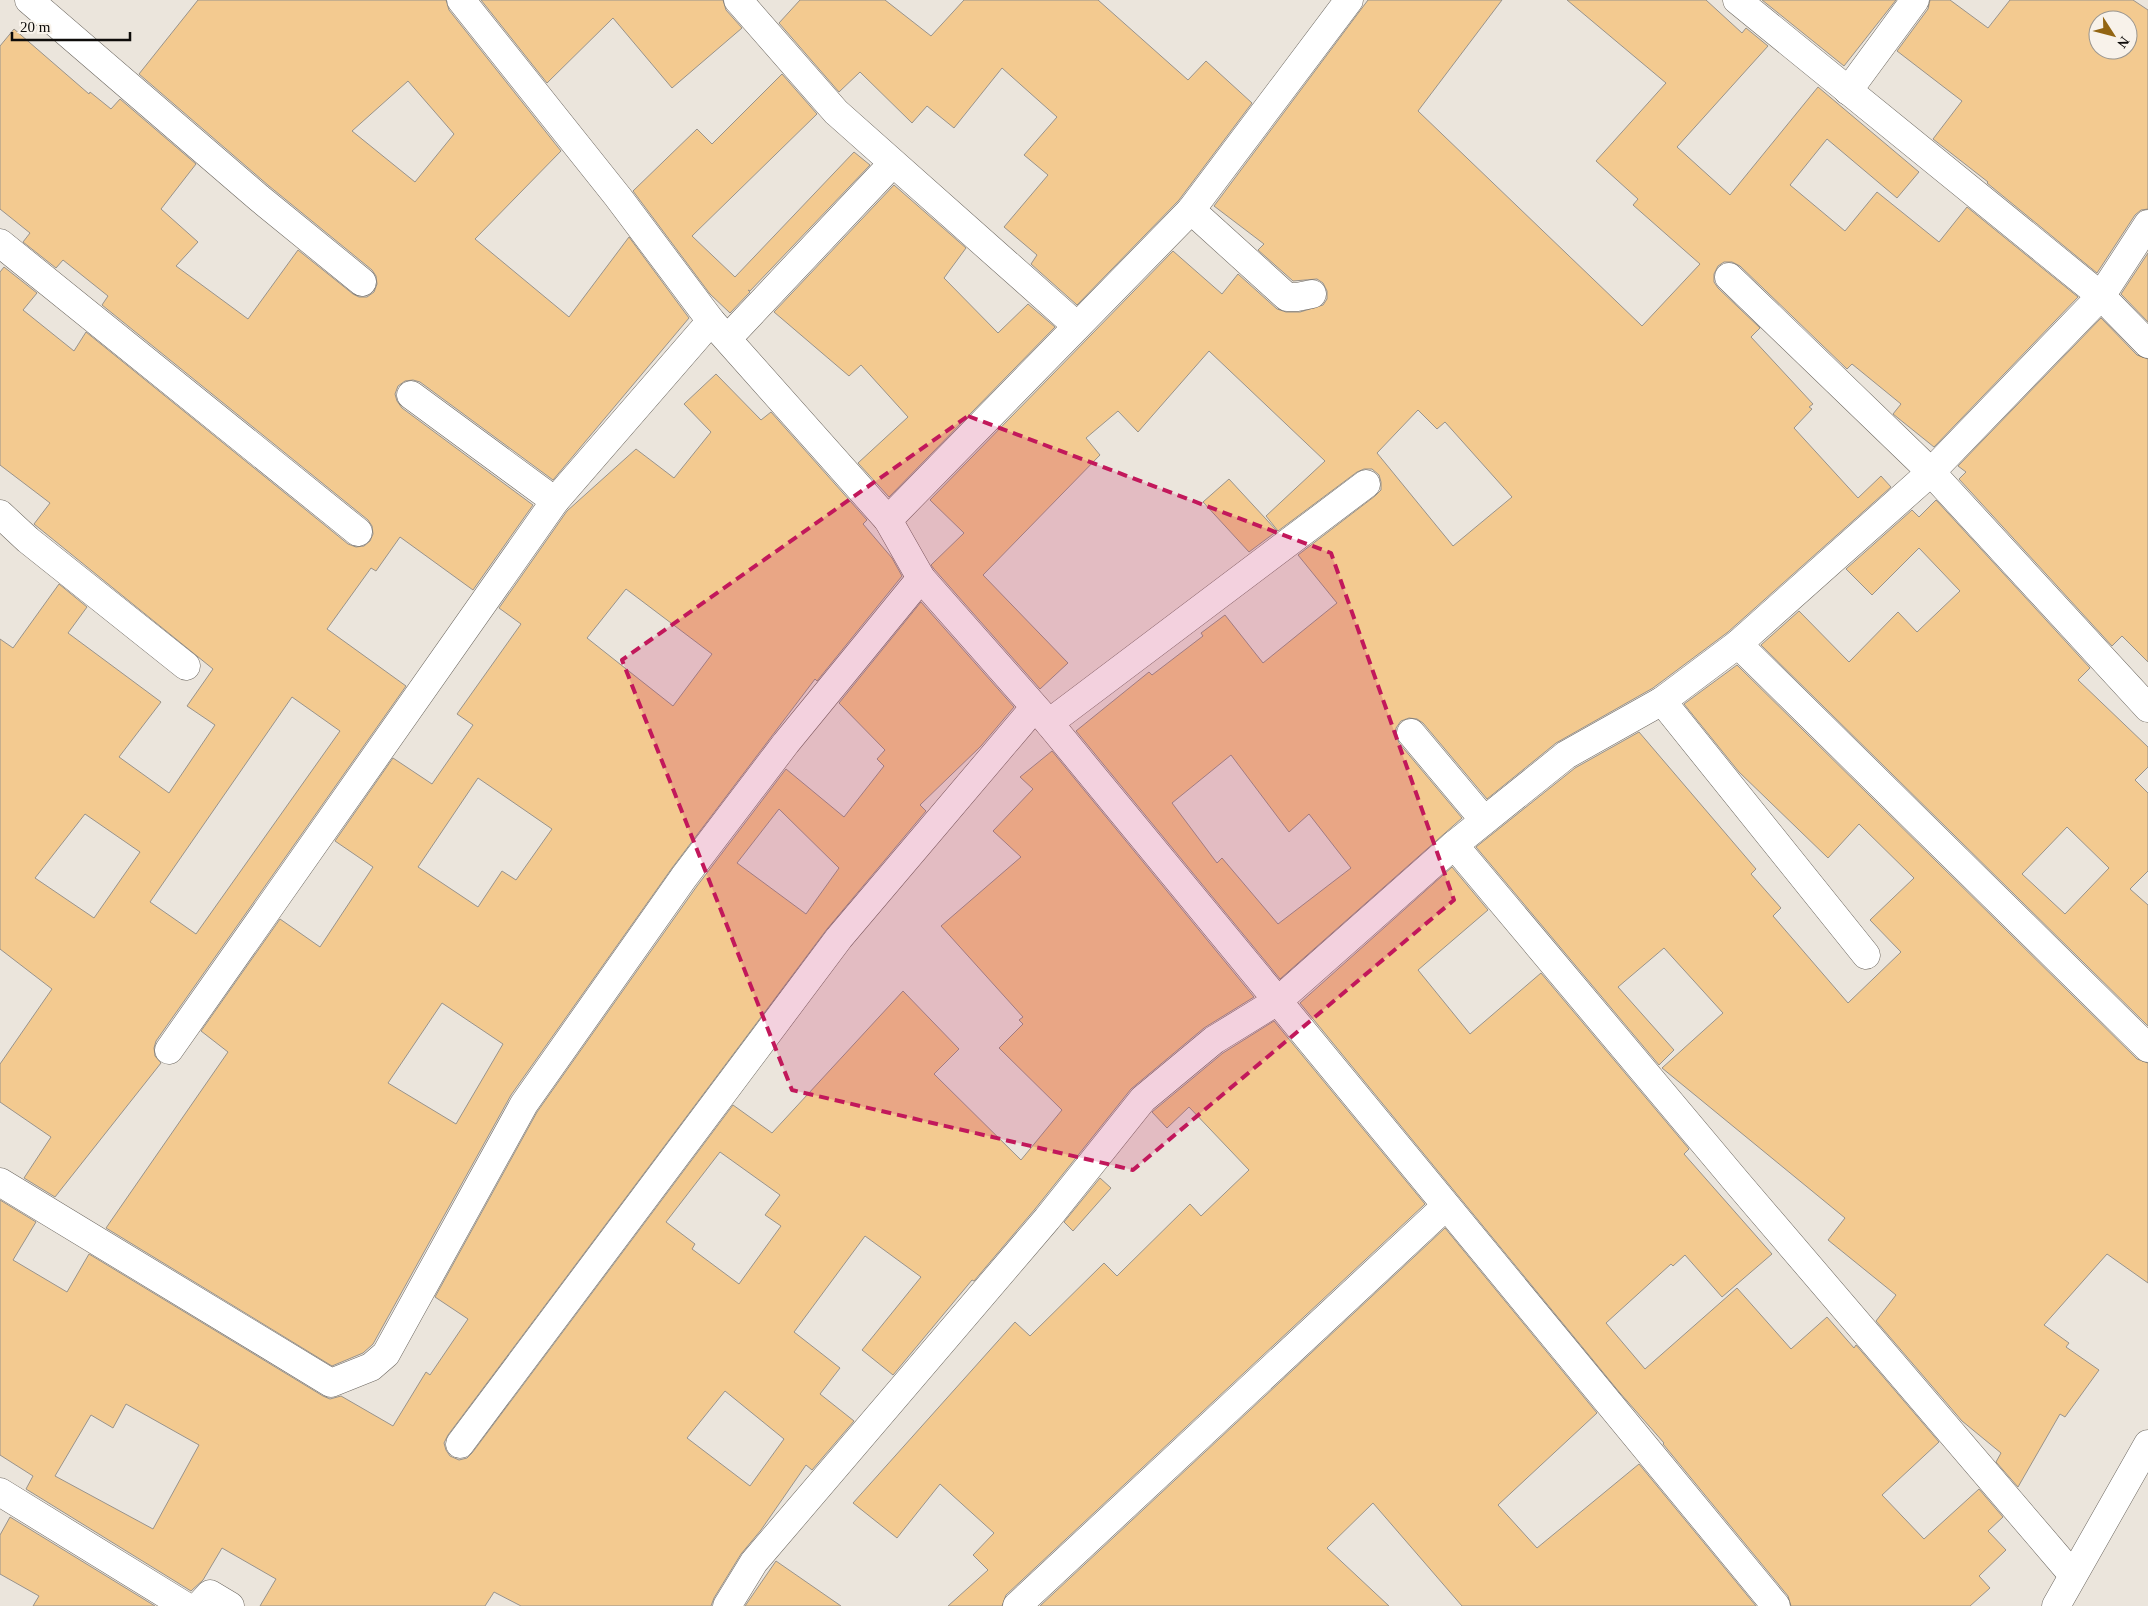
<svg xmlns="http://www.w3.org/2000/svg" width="2148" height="1606" viewBox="0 0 2148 1606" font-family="Georgia,serif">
  <rect width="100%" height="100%" fill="#ebe5dc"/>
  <g fill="#f3ca90" stroke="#99938b" fill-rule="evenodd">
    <path d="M198,0H446L449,10L561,151L475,239L569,317L629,237L689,318L553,480L420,382L413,380L405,381L398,386L395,394L397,401L402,408L533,505L473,590L400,537L376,571L371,568L327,629L406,686L156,1041L154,1048L155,1056L161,1063L55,1197L24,1178L51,1137L0,1102V1064L52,989L0,949V639L13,648L59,584L87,607L68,633L161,702L119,757L169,793L215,725L187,706L213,669L34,524L50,503L0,465V272L4,267L37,293L23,310L74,351L86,332L348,544L356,547L364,546L370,541L373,534L372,526L368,520L102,305L108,296L63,260L56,268L23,242L30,233L0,209V46L14,29L89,94L90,92L111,109L120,99L196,164L161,209L198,242L176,266L248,319L298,250L353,294L359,297H367L374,292L377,284L376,276L372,270L269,186L139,74ZM408,81L454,134L415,182L352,131ZM292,697L340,731L196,934L150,902ZM85,814L140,852L94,918L35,878Z"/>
    <path d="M481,0H723L726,10L742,28L672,88L613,18L547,83Z"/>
    <path d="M800,0H885L931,36L964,0H1098L1188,80L1206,61L1252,103L1179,200L1077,305L1031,264L1037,255L1004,227L1048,175L1024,155L1057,117L1002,68L954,128L927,106L912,123L860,72L839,92L779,23Z"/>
    <path d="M1368,0H1502L1418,111L1642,326L1700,264L1633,205L1638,199L1596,161L1666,83L1567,0H1706L1742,33L1746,28L1768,46L1677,147L1730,195L1818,87L1919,172L1897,198L1827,139L1790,185L1845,231L1877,192L1939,242L1967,207L2078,297L1934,447L1893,414L1901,404L1852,364L1847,369L1740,266L1732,262H1724L1718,266L1714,274V282L1718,288L1760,328L1751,337L1813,404L1809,407L1812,409L1794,428L1858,498L1881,476L1891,487L1728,632L1653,688L1556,743L1487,799L1423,723L1417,719L1409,718L1401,721L1396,728V735L1399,743L1462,818L1280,979L1076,731L1149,672L1152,675L1203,636L1201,633L1225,615L1263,663L1337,603L1298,555L1375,496L1381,490V482L1379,475L1372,469H1364L1357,472L1278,531L1266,516L1325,461L1209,351L1138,432L1118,411L1086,438L1100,455L983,575L1068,663L1040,689L934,569L931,565L964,533L930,500L1173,251L1222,294L1238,274L1277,309L1286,312H1300L1323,305L1327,299V291L1323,283L1317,279L1293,281L1258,250L1264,244L1214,206ZM1418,410L1437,429L1445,422L1512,497L1453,546L1377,453ZM1231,755L1289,832L1309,814L1351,868L1278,924L1222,858L1217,863L1172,803Z"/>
    <path d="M1762,0H1896L1844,66Z"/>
    <path d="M1930,0H1950L1988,28L2010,0H2133L2148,10V209L2141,210L2135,215L2097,273L1987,183L1988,182L1933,139L1962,101L1897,51L1928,9ZM2098,20H2128V50H2098Z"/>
    <path d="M782,74L817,114L692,236L735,277L854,152L870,165L750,291L748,290L750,292L730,313L710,294L633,191L697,129L712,144Z"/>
    <path d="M894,185L966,248L944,278L998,333L1028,304L1055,327L889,497L858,463L908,417L861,365L849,376L774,312Z"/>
    <path d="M2148,253V322L2121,294Z"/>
    <path d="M2101,318L2137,355L2148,359V662L2122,636L2112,646L1959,479L1966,472L1958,466Z"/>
    <path d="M716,374L761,420L771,412L867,520L863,524L892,558L902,576L817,681L815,679L672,868L511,1095L373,1344L363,1353L332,1366L106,1228L228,1052L201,1031L280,919L320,947L373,867L335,841L393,758L432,784L473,725L457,714L521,624L499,608L567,511L636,449L674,478L711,432L684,404ZM626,589L712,654L673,706L587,638ZM478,778L552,829L516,880L502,871L478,907L418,867ZM442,1003L503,1044L456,1124L388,1083Z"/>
    <path d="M1229,479L1277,531L1249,552L1203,502Z"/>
    <path d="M1936,500L2090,668L2078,680L2148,747V767L2135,780L2148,793V871L2130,889L2148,905V1026L1761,645L1799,611L1849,662L1898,612L1917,632L1960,591L1919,548L1872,595L1846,569L1912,510L1919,517ZM2067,827L2109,868L2065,914L2022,874Z"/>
    <path d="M921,602L1014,707L981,746L920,805L926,811L827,929L448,1435L444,1443L446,1450L450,1456L459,1460L467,1458L472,1453L733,1105L772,1133L903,991L959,1049L934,1074L1021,1160L1062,1110L999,1048L1023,1024L1019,1020L1023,1017L941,926L1021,857L993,831L1033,789L1020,777L1052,751L1254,997L1204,1028L1131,1089L1035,1209L974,1281L972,1280L893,1375L862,1350L921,1277L865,1236L794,1332L840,1368L820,1394L854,1421L812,1470L806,1465L761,1530L741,1554L714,1598L711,1606H521L494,1592L485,1606H260L276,1579L222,1548L203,1580L191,1591L26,1489L33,1476L0,1455V1200L36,1222L13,1260L67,1292L89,1254L323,1396L330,1399L341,1396L393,1426L426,1372L430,1375L468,1319L435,1297L537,1112L697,886L786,769L844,817L884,766L877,759L885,750L839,703ZM779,809L839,868L806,914L737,863ZM720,1152L780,1195L765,1215L781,1226L739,1284L692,1249L695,1244L666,1222ZM725,1391L784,1439L750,1486L687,1438ZM126,1404L199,1445L153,1529L55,1476L91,1415L113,1428Z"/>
    <path d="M1737,665L2137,1059L2148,1063V1283L2107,1254L2044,1325L2069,1343L2066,1347L2099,1370L2065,1417L2060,1414L2018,1487L1996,1462L2001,1453L1962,1421L1876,1321L1896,1295L1828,1240L1845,1218L1662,1068L1723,1013L1664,948L1618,987L1674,1050L1659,1065L1476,847L1575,768L1639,732L1756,869L1751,874L1781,908L1773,916L1848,1003L1901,952L1870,920L1914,878L1859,824L1828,858L1739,772L1684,704Z"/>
    <path d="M1452,867L1488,910L1418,970L1470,1034L1541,973L1689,1149L1684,1154L1772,1254L1722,1297L1685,1255L1673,1266L1671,1264L1606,1323L1645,1369L1737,1288L1791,1349L1827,1317L1854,1348L1856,1345L1939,1442L1882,1495L1924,1539L1979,1489L2003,1517L1988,1531L2006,1550L1979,1576L1990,1588L1970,1606H1791L1788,1596L1663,1444L1664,1443L1620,1393L1300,1003Z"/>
    <path d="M1274,1021L1425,1204L1006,1595L1002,1606H948L988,1570L973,1555L994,1533L940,1484L897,1538L853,1503L1015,1322L1030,1336L1104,1263L1117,1276L1190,1204L1201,1216L1249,1170L1189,1107L1167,1128L1152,1112L1223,1053Z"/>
    <path d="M1100,1178L1111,1188L1073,1231L1064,1222Z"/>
    <path d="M1445,1228L1597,1413L1498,1505L1537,1548L1639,1464L1756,1606H1462L1373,1503L1327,1548L1389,1606H1040Z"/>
    <path d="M10,1517L155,1606H33L39,1596L0,1574V1535Z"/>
    <path d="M776,1561L841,1606H745Z"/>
  </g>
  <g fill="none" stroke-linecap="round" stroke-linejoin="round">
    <defs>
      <g id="street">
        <path d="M29,0L259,198L362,282"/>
        <path d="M461,0L618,197L711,321L888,520L921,578L1049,723L1776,1606"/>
        <path d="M738,0L836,112L1077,326"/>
        <path d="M1737,0L2101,296L2148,344"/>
        <path d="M1848,91L1915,0"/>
        <path d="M1191,210L1287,297H1297L1312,294"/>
        <path d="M0,243L358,532"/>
        <path d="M1729,277L1931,472L2148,708"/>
        <path d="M728,338L892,164"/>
        <path d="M411,395L555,501"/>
        <path d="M0,514L28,540L186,666"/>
        <path d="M888,520L1191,210L1349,0"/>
        <path d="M1738,644L2148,1048"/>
        <path d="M1662,701L1866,955"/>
        <path d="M1049,723L1366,484"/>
        <path d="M1411,733L1484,820"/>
        <path d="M1454,845L1736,1181L2072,1574"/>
        <path d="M169,1050L555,501L711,321"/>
        <path d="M0,1182L331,1383L371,1367L386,1354L524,1104L684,877L786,743L921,578"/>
        <path d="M460,1444L839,938L1034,708"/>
        <path d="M0,1492L185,1606"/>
        <path d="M199,1606L210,1594L230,1606"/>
        <path d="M727,1606L754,1562L1047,1219L1143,1099L1214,1040L1279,1000L1454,845L1566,755L1662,701L1738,644L1931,472L2101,296L2148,224"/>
        <path d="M1017,1606L1446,1206"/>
      </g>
      <path id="secondary" d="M2056,1606L2148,1444"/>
    </defs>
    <use href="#street" stroke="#6c6760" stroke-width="29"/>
    <use href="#secondary" stroke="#6c6760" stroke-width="29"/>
    <use href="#street" stroke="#fff" stroke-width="28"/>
    <use href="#secondary" stroke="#fff" stroke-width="28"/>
  </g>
  <path fill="#c2185b" fill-opacity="0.2" stroke="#c2185b" stroke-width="4" stroke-dasharray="10 6" stroke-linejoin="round" d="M968,416L1331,553L1454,900L1133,1170L792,1090L622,660Z"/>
  <g transform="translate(2113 35) rotate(126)"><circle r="24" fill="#f8f2ea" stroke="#9a9690"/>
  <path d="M0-4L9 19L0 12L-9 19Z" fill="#936512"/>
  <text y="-8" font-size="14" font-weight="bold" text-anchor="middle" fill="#0e0c0a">N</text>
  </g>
  <path d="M12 32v8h118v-8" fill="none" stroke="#0e0c0a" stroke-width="2.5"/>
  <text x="20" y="32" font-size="15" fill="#0e0c0a" stroke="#f8f2ea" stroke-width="4" paint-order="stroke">20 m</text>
</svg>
